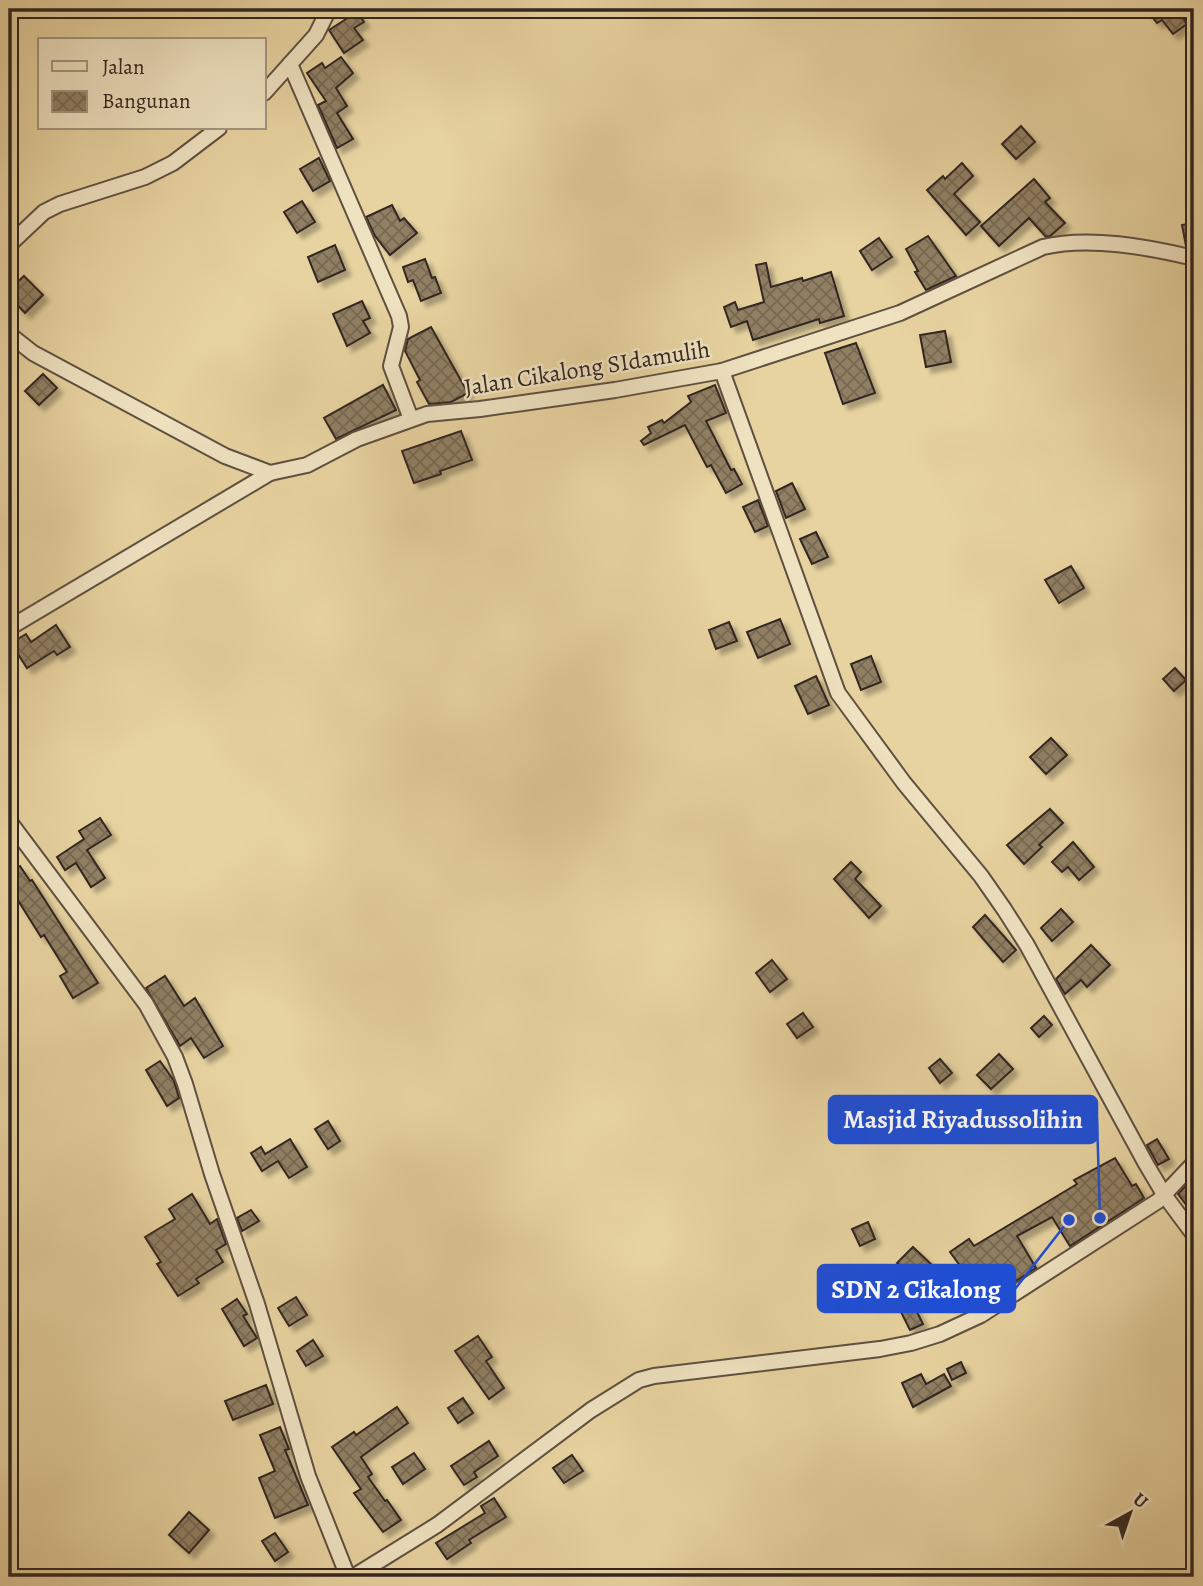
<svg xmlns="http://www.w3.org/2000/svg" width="1203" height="1586" viewBox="0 0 1203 1586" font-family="Alegreya,serif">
  <defs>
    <pattern id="building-cross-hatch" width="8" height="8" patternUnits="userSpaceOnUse" patternTransform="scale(1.75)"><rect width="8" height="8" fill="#907f63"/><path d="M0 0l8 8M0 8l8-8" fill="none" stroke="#766851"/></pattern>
    <filter id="shadow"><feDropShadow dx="5.5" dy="5.5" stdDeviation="2" flood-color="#0004"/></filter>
  </defs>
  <rect width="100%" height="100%" fill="#e7d3a0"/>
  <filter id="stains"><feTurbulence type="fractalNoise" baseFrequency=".00286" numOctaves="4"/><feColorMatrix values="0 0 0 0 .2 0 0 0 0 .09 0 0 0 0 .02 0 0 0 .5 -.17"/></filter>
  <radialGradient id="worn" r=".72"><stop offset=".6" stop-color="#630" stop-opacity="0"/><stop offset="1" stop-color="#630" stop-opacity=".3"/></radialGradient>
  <g fill="url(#building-cross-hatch)" stroke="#322520" stroke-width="2" filter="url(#shadow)">
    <path d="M1146,9H1177L1187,24L1173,34L1162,20L1157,23Z"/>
    <path d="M357,12L364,22L354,28L363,40L344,53L329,30Z"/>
    <path d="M341,57L353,73L336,88L347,106L337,113L353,139L337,148L318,105L326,101L307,73L322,63L325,68Z"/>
    <path d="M1021,126L1035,142L1016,159L1002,144Z"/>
    <path d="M319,158L330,181L313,191L300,169Z"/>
    <path d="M962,163L973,176L954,194L980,222L966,235L927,190L943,176L945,179Z"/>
    <path d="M1034,179L1050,198L1045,202L1065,223L1050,236L1046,237L1029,218L999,246L981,226Z"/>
    <path d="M302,201L315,222L297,233L284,212Z"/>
    <path d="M392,205L400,221L404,218L417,233L390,255L375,236L366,217Z"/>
    <path d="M1194,223V248L1186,246L1182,225Z"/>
    <path d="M928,236L956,276L926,290L915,272L918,271L906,249Z"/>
    <path d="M879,238L892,257L872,270L860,251Z"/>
    <path d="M335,245L345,270L318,282L308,257Z"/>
    <path d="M425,259L432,278L435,277L441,293L421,301L413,280L408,282L403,267Z"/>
    <path d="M766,263L771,287L802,278L803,281L831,272L844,316L820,323L819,319L753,340L747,321L731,327L724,307L735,302L738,310L764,302L756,265Z"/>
    <path d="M24,276L43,295L25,313L9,296V290Z"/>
    <path d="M362,301L370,318L363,321L370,333L347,346L333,314Z"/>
    <path d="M431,327L468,393L451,402L429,404L417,382L420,380L405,351L408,339Z"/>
    <path d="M945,331L951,362L926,367L920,335Z"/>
    <path d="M856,343L875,393L843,404L825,353Z"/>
    <path d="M43,374L57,388L39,405L25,391Z"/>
    <path d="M383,385L396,410L336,439L324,418Z"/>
    <path d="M715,385L726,413L706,421L731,470L734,469L742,484L726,493L711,465L707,467L685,425L644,445L641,441L651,433L648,427L662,420L664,423L691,402L688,396Z"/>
    <path d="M461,431L472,460L440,471L441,474L414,483L402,451Z"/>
    <path d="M792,483L805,509L786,518L776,491Z"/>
    <path d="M758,500L768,526L755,532L743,507Z"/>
    <path d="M816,532L828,557L812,564L800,539Z"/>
    <path d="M1071,566L1084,588L1059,603L1045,580Z"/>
    <path d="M780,619L790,644L758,658L747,632Z"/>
    <path d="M729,622L737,641L716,649L709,630Z"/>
    <path d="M56,625L70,647L57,655L54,651L27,668L11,643L26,634L31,642Z"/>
    <path d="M871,656L881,682L861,690L851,664Z"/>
    <path d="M1175,668L1186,680L1174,691L1163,679Z"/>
    <path d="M816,676L829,705L808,714L795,686Z"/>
    <path d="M1051,738L1067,755L1046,774L1030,757Z"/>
    <path d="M1050,809L1063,823L1039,845L1042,847L1024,864L1007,845Z"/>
    <path d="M100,818L111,835L87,850L105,878L91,887L76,863L65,870L57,857L84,839L79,831Z"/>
    <path d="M1073,842L1094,867L1079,880L1068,867L1062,872L1052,862Z"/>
    <path d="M851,862L861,872L855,879L881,906L869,918L834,879Z"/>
    <path d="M20,866L30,881L32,880L98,983L73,998L60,976L67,972L44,935L41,937L9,886V873Z"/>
    <path d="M1061,909L1073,922L1052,941L1041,928Z"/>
    <path d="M985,915L1016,950L1003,962L973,927Z"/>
    <path d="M1091,945L1110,965L1087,987L1081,980L1065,994L1056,979Z"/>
    <path d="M772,960L787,979L770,992L756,973Z"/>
    <path d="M165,976L184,1006L195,998L223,1046L204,1058L191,1038L180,1046L146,988Z"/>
    <path d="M803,1013L813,1027L797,1038L787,1024Z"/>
    <path d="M1044,1016L1052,1025L1039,1037L1031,1028Z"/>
    <path d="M999,1054L1013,1069L991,1089L977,1075Z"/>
    <path d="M940,1059L952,1073L940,1083L929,1068Z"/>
    <path d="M160,1061L174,1081L179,1098L167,1106L146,1070Z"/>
    <path d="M328,1121L340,1141L328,1149L315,1129Z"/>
    <path d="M290,1139L307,1167L289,1178L278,1161L262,1171L251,1153L261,1147L265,1154Z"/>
    <path d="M1157,1139L1169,1159L1158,1165L1147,1145Z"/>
    <path d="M1115,1158L1132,1186L1136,1184L1144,1198L1070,1246L1052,1217L1017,1236L1036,1268L1016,1281L1009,1270L978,1289L964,1265L961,1267L950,1252L969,1239L974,1246L1077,1184L1074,1180Z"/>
    <path d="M1194,1177V1215L1178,1194Z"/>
    <path d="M192,1194L210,1224L217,1219L226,1244L216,1250L223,1262L196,1279L199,1283L178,1296L157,1264L161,1262L145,1237L175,1219L169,1209Z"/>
    <path d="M251,1210L259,1221L242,1231L237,1218Z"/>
    <path d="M868,1222L875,1239L860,1246L852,1229Z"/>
    <path d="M913,1247L932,1265L916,1281L897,1263Z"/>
    <path d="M296,1297L307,1315L289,1326L278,1308Z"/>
    <path d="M237,1299L247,1314L243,1316L257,1338L244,1346L222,1309Z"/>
    <path d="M912,1302L923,1324L910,1330L899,1308Z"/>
    <path d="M478,1336L492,1357L486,1361L504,1388L489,1399L455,1351Z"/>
    <path d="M313,1340L323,1356L306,1366L297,1351Z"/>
    <path d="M961,1362L966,1373L952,1380L947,1369Z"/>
    <path d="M921,1374L926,1384L944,1374L951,1386L913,1407L902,1383Z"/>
    <path d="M266,1385L273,1404L233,1420L225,1401Z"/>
    <path d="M463,1398L473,1413L458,1423L448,1408Z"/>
    <path d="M397,1407L408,1423L361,1457L372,1474L368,1477L385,1501L387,1500L401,1520L383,1532L354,1493L361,1489L332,1447L354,1432L356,1435Z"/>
    <path d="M280,1427L289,1449L285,1450L308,1505L275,1518L259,1478L275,1471L260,1435Z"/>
    <path d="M489,1441L498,1456L474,1472L477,1477L464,1485L451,1466Z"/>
    <path d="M414,1453L425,1469L403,1484L392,1467Z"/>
    <path d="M572,1455L583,1471L564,1483L553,1468Z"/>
    <path d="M494,1498L506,1517L469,1540L471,1543L447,1559L436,1543L485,1513L481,1506Z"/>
    <path d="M189,1512L209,1530L189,1553L169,1535Z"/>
    <path d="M275,1533L288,1552L275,1561L262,1541Z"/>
  </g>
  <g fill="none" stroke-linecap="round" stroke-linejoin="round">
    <defs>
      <g id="minor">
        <path d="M290,64L399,316L401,327L391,366L411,419"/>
        <path d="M264,93L316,35L329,9"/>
        <path d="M9,245L44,212L60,204L145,177L173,163L219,128"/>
        <path d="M9,334L33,353L225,456L270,473L307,465L357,439L427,414L480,409L615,390L722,371L900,313L1043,247C1089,236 1148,247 1194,258"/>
        <path d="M722,371L838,693L904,783L981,876L1004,909L1027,945L1146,1164L1165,1196L1194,1235"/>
        <path d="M9,628L270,473"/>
        <path d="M9,821L146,1004L175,1057L185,1084L212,1174L257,1304L308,1476L348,1577"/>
        <path d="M353,1577L437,1525L591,1410L639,1380L654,1376L880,1349L911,1343L940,1334L981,1315L1158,1201L1194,1163"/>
      </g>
    </defs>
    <use href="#minor" stroke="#5f5040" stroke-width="18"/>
    <use href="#minor" stroke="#efe2c1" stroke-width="14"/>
  </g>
  <g text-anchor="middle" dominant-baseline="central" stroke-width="5" stroke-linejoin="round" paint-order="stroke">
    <g font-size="24" fill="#322520" stroke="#efe2c1">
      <text transform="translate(587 368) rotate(-9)">Jalan Cikalong SIdamulih</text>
    </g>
  </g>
  <path fill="none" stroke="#1d4ed8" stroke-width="2.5" d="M1100 1218L1097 1119M1069 1220L1015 1289"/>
  <g fill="#1d4ed8" stroke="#efe2c1" stroke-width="2.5">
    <circle cx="1100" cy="1218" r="7"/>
    <circle cx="1069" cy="1220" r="7"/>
  </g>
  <g fill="#1d4ed8" stroke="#1d4ed8" stroke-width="2.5">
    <rect x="829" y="1096" width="268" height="47" rx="7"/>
    <rect x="818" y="1265" width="197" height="47" rx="7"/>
  </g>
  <g font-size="26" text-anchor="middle" font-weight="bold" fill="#fff">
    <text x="963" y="1128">Masjid Riyadussolihin</text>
    <text x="916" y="1298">SDN 2 Cikalong</text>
  </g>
  <rect width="1203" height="1586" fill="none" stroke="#e7d3a0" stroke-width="35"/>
  <rect x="10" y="10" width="1182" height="1565" fill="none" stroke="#322520" stroke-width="3.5"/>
  <rect x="18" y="18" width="1168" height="1551" fill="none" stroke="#322520" stroke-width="2"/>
  <rect x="38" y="38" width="228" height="91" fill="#efe2c1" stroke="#a39681" stroke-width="2"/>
  <rect x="52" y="61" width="35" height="10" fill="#efe2c1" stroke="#a39681" stroke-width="2"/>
  <text x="102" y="74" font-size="21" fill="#322520">Jalan</text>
  <rect x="52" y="91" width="35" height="21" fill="url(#building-cross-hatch)" stroke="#a39681" stroke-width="2"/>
  <text x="102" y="108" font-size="21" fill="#322520">Bangunan</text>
  <g transform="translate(1130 1513) rotate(40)" stroke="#efe2c1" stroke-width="5" paint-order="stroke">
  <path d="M0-5L12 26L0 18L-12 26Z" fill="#322520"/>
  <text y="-10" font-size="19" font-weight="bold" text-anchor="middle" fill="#322520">U</text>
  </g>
  <rect width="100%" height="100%" filter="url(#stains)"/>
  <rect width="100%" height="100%" fill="url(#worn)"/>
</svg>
